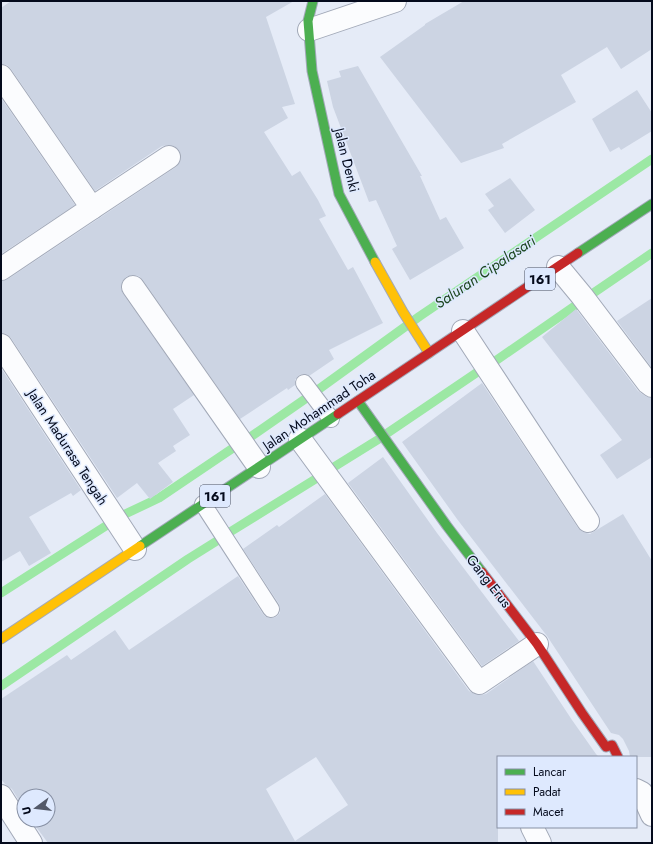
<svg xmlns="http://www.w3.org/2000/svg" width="653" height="844" viewBox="0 0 653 844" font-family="Jost,sans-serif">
  <rect width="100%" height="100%" fill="#e5ebf7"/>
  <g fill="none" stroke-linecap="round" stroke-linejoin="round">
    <g stroke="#9ce8a4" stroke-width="9">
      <path d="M589,296L652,253"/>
      <path d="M491,364L582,301"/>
      <path d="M319,389L420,316L652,159"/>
      <path d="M386,434L482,369"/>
      <path d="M246,440L308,397"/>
      <path d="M329,470L379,439"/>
      <path d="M121,516L159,498L239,444"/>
      <path d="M230,532L322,475"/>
      <path d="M1,593L112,522"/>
      <path d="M1,686L188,559L220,539"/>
    </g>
  </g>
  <g fill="#ccd4e3" fill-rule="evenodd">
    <path d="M11,1H294L266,17L295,104L282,107L288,118L264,132L292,176L300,171L318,200L326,216L319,219L348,270L353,267L383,323L329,350L334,359L309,376L303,374L299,375L295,380V385L288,390L287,388L240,419L143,280L139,276L132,275L126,277L122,282L121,288L123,294L194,395L173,409L190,435L173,446L176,451L158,463L173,482L150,499L137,483L117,498L11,338L7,334L1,333V281L8,279L176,167L180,162L181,156L179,150L174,146L169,145L162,146L95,191L11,69L7,65L1,64V8Z"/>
    <path d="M464,1H652V49L621,69L607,47L561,75L576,102L502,144L504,148L461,163L380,57L425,25V24Z"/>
    <path d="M358,66L422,176H420L440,220L446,217L464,248L410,280L392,249L397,246L376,200L369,202L333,107L327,81L341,77L339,71Z"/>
    <path d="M637,90L652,113V131L621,150L619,147L610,152L592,119Z"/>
    <path d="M1,98L75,205L1,254Z"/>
    <path d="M510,178L535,210L505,233L488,210L494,206L485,194Z"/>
    <path d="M652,298V368L617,321Z"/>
    <path d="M576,309L638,391L645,396L652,398V457L617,479L600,455L622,440L542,337Z"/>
    <path d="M1,368L81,490L73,496L71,493L29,517L51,553L29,566L20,551L1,562Z"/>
    <path d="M482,383L578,528L583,532L590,534L623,514L652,561V757H630L629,751L623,739L619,735L611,733L547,636L457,519L402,442Z"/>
    <path d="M383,457L437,533L519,641L482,666L348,483Z"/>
    <path d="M325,494L469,691L474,694L480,695L486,694L533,661L572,720L596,754L599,757H498V843H48L31,820H48V796H24V809L12,789L5,784L1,779V699L67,655L71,660L115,630L129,650L238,576L263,614L266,617L271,618L276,617L280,613V608L279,604L243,549L277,525L279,527ZM316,757L348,805L295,841L266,789Z"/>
  </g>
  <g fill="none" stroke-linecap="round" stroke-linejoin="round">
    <defs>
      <g id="lane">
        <path d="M304,383L331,419"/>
        <path d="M203,504L271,609"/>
      </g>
      <g id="street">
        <path d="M309,30L395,1"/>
        <path d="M1,76L92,208L1,269"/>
        <path d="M92,208L169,157"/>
        <path d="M558,267L582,296L648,383L652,386"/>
        <path d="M133,287L259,467"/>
        <path d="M463,331L588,521"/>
        <path d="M1,345L135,549"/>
        <path d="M300,439L479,683L537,644"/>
        <path d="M636,790L642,793L652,815"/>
        <path d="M1,796L31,843"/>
        <path d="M532,827L540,843"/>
      </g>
      <g id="fast">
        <path d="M313,1L308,21L312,71L339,194L375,262"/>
        <path d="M578,253L652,204"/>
        <path d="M358,401L447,526L482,572"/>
        <path d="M140,546L338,414"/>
      </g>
      <g id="slow">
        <path d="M375,262L403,312L429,353"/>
        <path d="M1,639L140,546"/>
      </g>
      <g id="jam">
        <path d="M338,414L578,253"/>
        <path d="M482,572L537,644L582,713L606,747L612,745L618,757"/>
      </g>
    </defs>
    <use href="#lane" stroke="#a2a9b8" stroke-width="18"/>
    <use href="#street" stroke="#a2a9b8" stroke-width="24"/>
    <use href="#fast" stroke="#a2a9b8" stroke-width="11"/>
    <use href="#slow" stroke="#a2a9b8" stroke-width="11"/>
    <use href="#jam" stroke="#a2a9b8" stroke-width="11"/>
    <use href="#lane" stroke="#fbfcfe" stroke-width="16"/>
    <use href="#street" stroke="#fbfcfe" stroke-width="22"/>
    <use href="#fast" stroke="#4caf50" stroke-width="9"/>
    <use href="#slow" stroke="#ffc107" stroke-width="9"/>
    <use href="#jam" stroke="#c62828" stroke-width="9"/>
  </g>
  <g text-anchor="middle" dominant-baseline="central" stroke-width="3" stroke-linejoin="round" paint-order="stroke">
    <g fill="#dee9fe" stroke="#454d60" stroke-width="1">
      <rect x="525" y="268" width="30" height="22" rx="3"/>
      <rect x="200" y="485" width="30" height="22" rx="3"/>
    </g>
    <g font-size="13" font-weight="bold" fill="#040a1c">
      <text x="540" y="279">161</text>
      <text x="215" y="496">161</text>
    </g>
    <g font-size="14" fill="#040a1c" stroke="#dee9fe">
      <text transform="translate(347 160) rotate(76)">Jalan Denki</text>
      <text transform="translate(319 410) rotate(-34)">Jalan Mohammad Toha</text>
      <text transform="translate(68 447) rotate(57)">Jalan Madurasa Tengah</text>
      <text transform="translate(489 581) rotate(52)">Gang Erus</text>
    </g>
    <g font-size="15" font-style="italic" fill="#1c461f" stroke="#dee9fe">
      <text transform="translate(485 272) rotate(-34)">Saluran Cipalasari</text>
    </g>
  </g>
  <rect width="653" height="844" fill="none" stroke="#040a1c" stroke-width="4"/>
  <rect x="497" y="756" width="140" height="72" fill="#dee9fe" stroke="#8790a4"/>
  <rect x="505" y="769" width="20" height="6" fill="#4caf50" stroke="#8790a4"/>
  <text x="533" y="776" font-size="12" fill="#040a1c">Lancar</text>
  <rect x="505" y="789" width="20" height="6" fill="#ffc107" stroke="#8790a4"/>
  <text x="533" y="796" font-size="12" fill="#040a1c">Padat</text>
  <rect x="505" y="809" width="20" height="6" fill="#c62828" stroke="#8790a4"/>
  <text x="533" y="816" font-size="12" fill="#040a1c">Macet</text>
  <g transform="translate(36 808) rotate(255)"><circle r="19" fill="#dee9fe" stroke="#8790a4"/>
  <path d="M0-3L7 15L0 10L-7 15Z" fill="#535969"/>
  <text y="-6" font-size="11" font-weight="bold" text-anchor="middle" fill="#040a1c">U</text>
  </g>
</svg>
